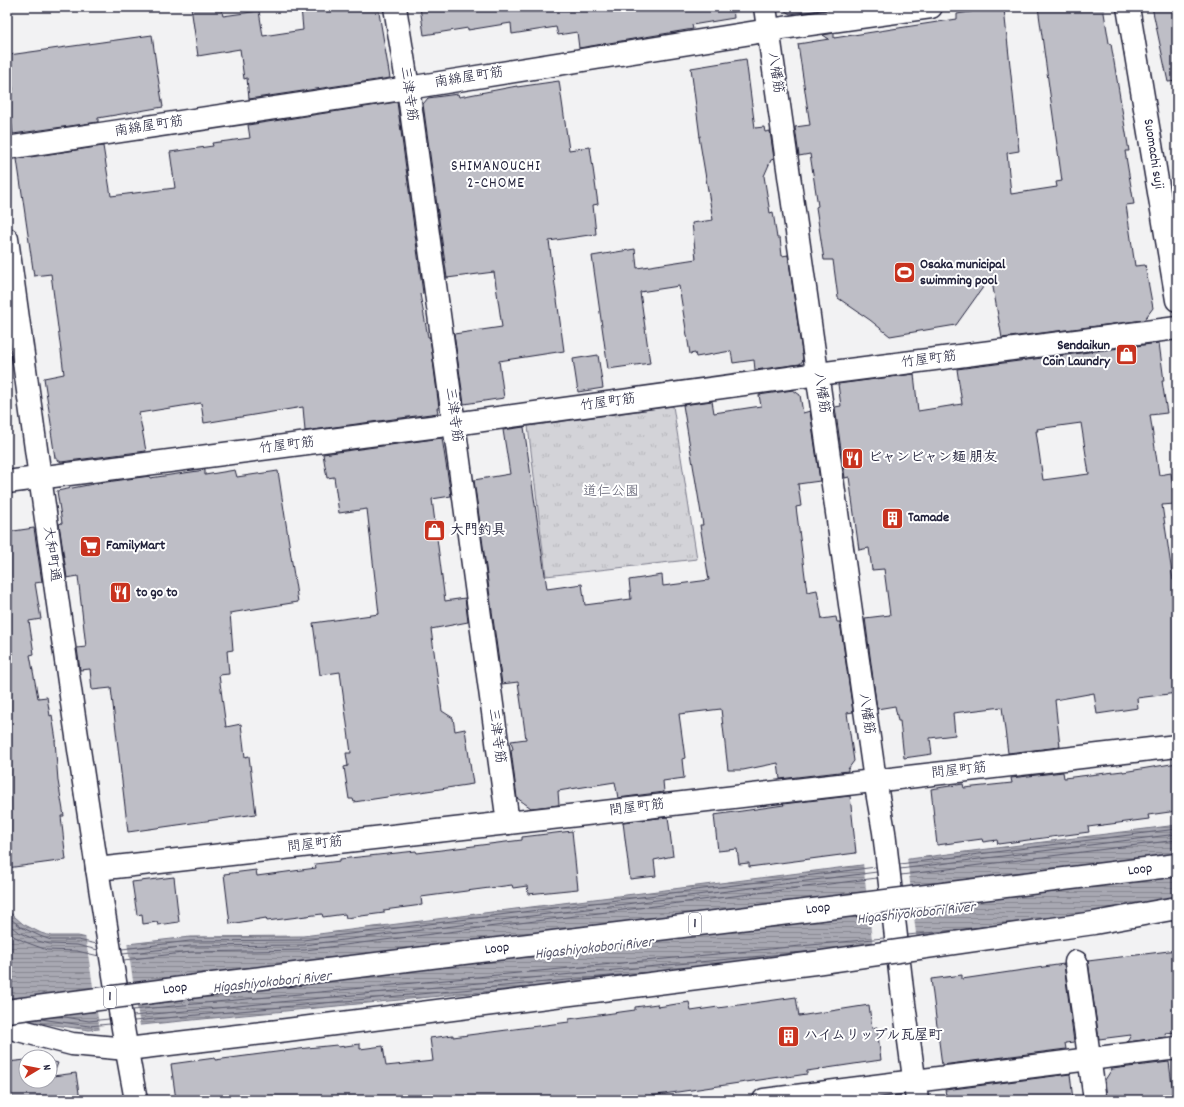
<svg xmlns="http://www.w3.org/2000/svg" width="1184" height="1107" viewBox="0 0 1184 1107" font-family="Dekko,'Klee One',sans-serif">
  <defs>
    <pattern id="park-tufts" width="24" height="20" patternUnits="userSpaceOnUse"><rect width="24" height="20" fill="#d3d3d8"/><path d="M3 7l-1-3M5 7V3M7 7l1-3M15 17l-1-3M17 17v-4M19 17l1-3" fill="none" stroke="#b5b5ba"/></pattern>
    <pattern id="water-rules" width="6" height="5" patternUnits="userSpaceOnUse"><rect width="6" height="5" fill="#a8a8b2"/><path d="M0 2.5h6" fill="none" stroke="#888892"/></pattern>
  </defs>
  <rect width="100%" height="100%" fill="#f2f2f3"/>
  <filter id="ink" filterUnits="userSpaceOnUse"><feTurbulence type="fractalNoise" baseFrequency=".025" numOctaves="2"/><feDisplacementMap in="SourceGraphic" scale="8" xChannelSelector="R" yChannelSelector="G"/><feConvolveMatrix kernelMatrix="1 2 1 2 8 2 1 2 1" color-interpolation-filters="sRGB"/></filter>
  <g filter="url(#ink)">
    <path fill="url(#park-tufts)" stroke="#7a7a8a" d="M673,406L697,559L546,576L528,426Z"/>
    <path fill="url(#water-rules)" stroke="#727282" d="M1177,825V920L864,955L89,1030L7,1018V910L23,924L41,933L51,936H78L118,945L190,937L303,936Z"/>
    <g fill="#f2f2f3">
      <path d="M907,857L918,951L874,956L863,863Z"/>
      <path d="M85,935L118,943L127,942L140,1026L100,1031Z"/>
    </g>
    <g fill="none" stroke-linecap="round" stroke-linejoin="round">
      <g stroke="#58586b" stroke-width="1">
        <path d="M900,864L1177,829"/>
        <path d="M900,869L1177,834"/>
        <path d="M901,875L1177,840"/>
        <path d="M7,916L21,927L40,936L51,940H78L97,944"/>
        <path d="M7,923L18,932L38,941L50,944L77,945L98,950"/>
        <path d="M7,930L15,937L28,943L47,950L77,951L99,956"/>
        <path d="M908,935L983,927"/>
        <path d="M122,949L190,941L303,940L876,867"/>
        <path d="M123,954L190,946L304,945L877,872"/>
        <path d="M124,960L191,952L305,950L877,878"/>
        <path d="M132,1010L884,938"/>
        <path d="M59,1016L89,1021L109,1019"/>
        <path d="M133,1016L814,951"/>
        <path d="M41,1019L89,1026L110,1024"/>
        <path d="M134,1021L652,972"/>
      </g>
    </g>
    <g fill="#bebec6" stroke="#22223b" fill-rule="evenodd">
      <path d="M191,7H221L223,16L259,11L263,36L303,30L301,7H378L390,78L249,99L247,78L244,79L240,49L198,56Z"/>
      <path d="M420,7H733L734,18L692,25L693,29L579,48L577,32L558,35L556,27L512,34L511,23L468,30V28L424,35Z"/>
      <path d="M779,7H829V9L790,14Z"/>
      <path d="M1038,7H1103L1109,43L1111,44L1129,151H1125L1134,204L1126,205L1135,266L1145,265L1153,308L1144,320L1002,338L991,276L956,325L890,336L870,320L838,298L833,260H824L816,207L818,206L810,154L799,156L795,127L810,125L798,44L829,39L823,35L834,33V38L957,19V14L995,8V11L1004,9L1019,151L1007,153L1011,194L1057,187L1056,182L1062,181Z"/>
      <path d="M1152,7H1177V81L1168,82Z"/>
      <path d="M152,35L157,71L163,107L98,118V122L13,134L7,91L13,90L9,55Z"/>
      <path d="M746,59L755,128L764,127L765,132L770,131L774,159L771,160L764,176L770,213L773,212L777,238H780L782,256L788,255L803,360L800,364L755,370L754,360L733,363L731,351L696,357L695,353L690,354L679,286L640,292L650,363L608,369L592,256L635,249L637,268L696,259L692,223L713,220L699,137H700L691,68Z"/>
      <path d="M559,81L569,150L590,147L598,204L593,205L596,234L549,241L564,351L499,361L504,398L464,404L454,334L502,327L494,272L447,278L423,104L428,98L458,94L459,97L517,86V87Z"/>
      <path d="M397,102L423,293L420,294L428,337H430L439,408H437L438,413L305,431L303,407L204,423L201,403L139,413L146,451L61,462L55,458L51,431L52,430L44,378L64,374L51,274L34,276L17,159L103,146L111,196L175,188L170,152L213,146L212,143L250,138L248,125Z"/>
      <path d="M1159,343L1164,381H1162L1167,413L1150,415L1159,475L1171,473L1175,504L1162,505L1173,580L1177,579V693L1137,698L1138,708L1097,714L1094,693L1055,700L1060,747L1008,753L1002,707L953,713L955,735L930,738L932,754L904,758L900,721H898L895,706L877,709L865,618L890,615L884,569L872,570L869,548L859,550L849,477L845,478L835,407L841,406L838,384L914,374L918,411L962,404L957,369ZM1081,423L1089,474L1043,480L1036,431H1038L1037,429Z"/>
      <path d="M598,355L603,388L578,392L573,359Z"/>
      <path d="M793,390L800,395L803,413L810,411L820,481L798,484L801,506L796,507L807,592L817,590L822,619L836,617L837,622H840L853,712L847,713L854,761L848,769V771L780,779L778,763L743,770H728L721,709L679,714L685,758L682,759L684,778L663,781L664,792L618,798L615,782L558,791L559,805L531,808L517,798L511,750L513,749L511,741L526,739L518,682L502,684L474,480L510,474L503,430L524,427L547,589L582,584L585,605L631,599L629,580L662,575L663,586L709,580L700,525H703L683,405L712,401L714,413L761,406L759,395Z"/>
      <path d="M442,438L451,496L432,499L445,601L465,598L468,622L431,629L442,711L453,718L455,731L465,729L473,784L354,802L353,799H349L344,767L348,766L346,753H351L340,672L320,675L313,623L379,614L367,509L339,513L334,477L327,478L323,454Z"/>
      <path d="M205,470V475L235,470L237,477L278,471L298,602L230,613L233,650L227,651L229,674L219,675L226,727L241,724L245,757L249,756L256,814L128,832L111,688L92,690L90,669L80,670L77,648L86,647L78,576L67,578L59,524L62,523L57,491L93,484H92L150,476V478Z"/>
      <path d="M34,528L42,582L35,583L41,619L29,621L34,654L30,655L38,698L47,697L50,716L52,715L56,740H55L58,781L64,816H61L66,860L7,868V532Z"/>
      <path d="M1177,763V811L1148,815L1149,819L1088,827L1089,832L998,844L997,840L983,842L982,839L937,845L931,789L963,784L964,788L1012,783L1011,778L1063,772L1064,778L1123,771V772Z"/>
      <path d="M850,796L856,853L749,867V863L739,864L737,849L718,851L714,815L784,805L783,804Z"/>
      <path d="M668,817L673,856L654,860L656,876L630,879L623,822Z"/>
      <path d="M572,831L578,889L528,894L527,886L513,888L512,885L421,897L422,905L384,910V913L346,918L345,914L323,917L322,914L267,921L266,918L230,924L224,874L256,870L257,876L316,868L315,864L340,861V859L416,851L417,853L522,840V837Z"/>
      <path d="M174,877L179,922L158,925L157,922L143,924L142,914L137,915L132,882Z"/>
      <path d="M1177,950V1032L1165,1033L1166,1037L1127,1042L1131,1035L1099,1039L1088,961Z"/>
      <path d="M1064,964L1074,1042L1065,1043L1066,1049L942,1065L931,979L962,975V979Z"/>
      <path d="M796,997L799,1016L869,1005L872,1028L877,1027L881,1060L807,1071V1074L787,1077V1076L623,1100H176L171,1064L215,1058V1060L307,1048L337,1045L338,1047L360,1044V1049L383,1046L386,1066L433,1061L430,1038L453,1035V1037L569,1022V1019L635,1010V1007L657,1004L658,1007L689,1002L691,1011L718,1007V1008Z"/>
      <path d="M26,1060V1081H50V1061L58,1063L53,1076L76,1073L80,1100H7V1062Z"/>
      <path d="M1169,1062L1174,1100H1107L1105,1080L1112,1069Z"/>
      <path d="M1070,1074L1073,1100H947L945,1090Z"/>
    </g>
    <g fill="none" stroke-linecap="round" stroke-linejoin="round">
      <defs>
        <g id="minor">
          <path d="M395,7L408,88L454,424L508,823"/>
          <path d="M765,7L875,780L884,832L902,989L917,1100"/>
          <path d="M1128,7L1177,300"/>
          <path d="M7,148L408,88L769,30L931,7"/>
          <path d="M7,239C28,394 50,548 72,703C92,835 111,968 136,1100"/>
          <path d="M7,482L454,424L818,374L1177,328"/>
          <path d="M97,869L508,823L1177,746"/>
          <path d="M1076,962L1095,1100"/>
          <path d="M764,1100L1177,1048"/>
        </g>
        <path id="highway" d="M7,1027L72,1044L127,1049L271,1032"/>
      </defs>
      <use href="#minor" stroke="#22223b" stroke-width="25"/>
      <use href="#highway" stroke="#22223b" stroke-width="25"/>
      <use href="#minor" stroke="#fff" stroke-width="22"/>
      <use href="#highway" stroke="#fff" stroke-width="22"/>
      <defs>
        <g id="highway-bridge">
          <path d="M7,1011L213,984L1177,865"/>
          <path d="M271,1032L815,963L1094,923L1177,908"/>
        </g>
      </defs>
      <use href="#highway-bridge" stroke="#22223b" stroke-width="25" stroke-linecap="butt"/>
      <use href="#highway-bridge" stroke="#fff" stroke-width="22"/>
    </g>
  </g>
  <defs>
    <symbol id="stadium-square" viewBox="-11 -11 22 22"><rect x="-9" y="-9" width="18" height="18" rx="4" fill="#c8321e" stroke="#fff"/><path d="M0-5a6.5 5 0 1 0 0 10a6.5 5 0 1 0 0-10ZM-3.5-1.8h7v3.6h-7Z" fill="#fff"/></symbol>
    <symbol id="shop-square" viewBox="-11 -11 22 22"><rect x="-9" y="-9" width="18" height="18" rx="4" fill="#c8321e" stroke="#fff"/><path d="M-5-2.5h2.3a2.7 3.5 0 0 1 5.4 0H5L5.5 6h-11ZM-1.5-2.5h3a1.5 2.3 0 0 0-3 0Z" fill="#fff"/></symbol>
    <symbol id="restaurant-square" viewBox="-11 -11 22 22"><rect x="-9" y="-9" width="18" height="18" rx="4" fill="#c8321e" stroke="#fff"/><path d="M-5-6h1v4h1v-4h1v4h1v-4h1v5L-1.5 .5V6h-2V.5L-5-1ZM5-6V6H3V1.5H1.5Q1.5-4 5-6Z" fill="#fff"/></symbol>
    <symbol id="building-square" viewBox="-11 -11 22 22"><rect x="-9" y="-9" width="18" height="18" rx="4" fill="#c8321e" stroke="#fff"/><path d="M-4-6H4V6H1V3H-1V6H-4ZM-2.5-4.3h1.7v1.8h-1.7ZM.8-4.3h1.7v1.8H.8ZM-2.5-1h1.7V.8h-1.7ZM.8-1h1.7V.8H.8Z" fill="#fff"/></symbol>
    <symbol id="supermarket-square" viewBox="-11 -11 22 22"><rect x="-9" y="-9" width="18" height="18" rx="4" fill="#c8321e" stroke="#fff"/><path d="M-6-5.5h2.5l.6 2H6L4.5 2H-2.5L-4.4-4H-6ZM-1.5 3.2a1.3 1.3 0 1 0 .1 0ZM3 3.2a1.3 1.3 0 1 0 .1 0Z" fill="#fff"/></symbol>
  </defs>
  <g fill-rule="evenodd">
    <use href="#stadium-square" x="892" y="260" width="25" height="25"/>
    <use href="#shop-square" x="1114" y="342" width="25" height="25"/>
    <use href="#restaurant-square" x="840" y="446" width="25" height="25"/>
    <use href="#building-square" x="880" y="506" width="25" height="25"/>
    <use href="#shop-square" x="422" y="518" width="25" height="25"/>
    <use href="#supermarket-square" x="78" y="534" width="25" height="25"/>
    <use href="#restaurant-square" x="108" y="580" width="25" height="25"/>
    <use href="#building-square" x="776" y="1024" width="25" height="25"/>
  </g>
  <g text-anchor="middle" dominant-baseline="central" stroke-width="4" stroke-linejoin="round" paint-order="stroke">
    <g fill="#fff" stroke="#646476" stroke-width="1">
      <rect x="689" y="913" width="12" height="22" rx="3"/>
      <rect x="104" y="986" width="12" height="22" rx="3"/>
    </g>
    <g font-size="13" font-weight="bold" fill="#22223b">
      <text x="695" y="924">1</text>
      <text x="110" y="997">1</text>
    </g>
    <g font-size="14" fill="#22223b" stroke="#fff">
      <text transform="translate(775 73) rotate(82)">八幡筋</text>
      <text transform="translate(469 78) rotate(-9)">南綿屋町筋</text>
      <text transform="translate(408 94) rotate(82)">三津寺筋</text>
      <text transform="translate(149 127) rotate(-9)">南綿屋町筋</text>
      <text transform="translate(1153 154) rotate(81)">Suomachi suji</text>
      <text transform="translate(929 360) rotate(-7)">竹屋町筋</text>
      <text transform="translate(821 393) rotate(82)">八幡筋</text>
      <text transform="translate(608 403) rotate(-8)">竹屋町筋</text>
      <text transform="translate(453 415) rotate(82)">三津寺筋</text>
      <text transform="translate(287 446) rotate(-7)">竹屋町筋</text>
      <text transform="translate(51 554) rotate(82)">大和町通</text>
      <text transform="translate(866 714) rotate(82)">八幡筋</text>
      <text transform="translate(496 736) rotate(82)">三津寺筋</text>
      <text transform="translate(959 771) rotate(-6)">問屋町筋</text>
      <text transform="translate(637 808) rotate(-7)">問屋町筋</text>
      <text transform="translate(315 845) rotate(-6)">問屋町筋</text>
      <text transform="translate(1140 870) rotate(-7)">Loop</text>
      <text transform="translate(818 909) rotate(-7)">Loop</text>
      <text transform="translate(497 949) rotate(-7)">Loop</text>
      <text transform="translate(175 989) rotate(-7)">Loop</text>
    </g>
    <g font-size="14" font-weight="bold" fill="#22223b" stroke="#fff" text-anchor="start">
      <text x="920" y="265">Osaka municipal<tspan x="920" dy="16">swimming pool</tspan></text>
      <text x="1110" y="346" text-anchor="end">Sendaikun<tspan x="1110" dy="16">Coin Laundry</tspan></text>
      <text x="868" y="458">ビャンビャン麺 朋友</text>
      <text x="908" y="518">Tamade</text>
      <text x="450" y="531">大門釣具</text>
      <text x="106" y="546">FamilyMart</text>
      <text x="136" y="593">to go to</text>
      <text x="804" y="1036">ハイムリップル瓦屋町</text>
    </g>
    <g font-size="14" fill="#57576a" stroke="#fff">
      <text x="611" y="492">道仁公園</text>
    </g>
    <g font-size="15" letter-spacing="1" fill="#22223b" stroke="#fff">
      <text x="496" y="167">SHIMANOUCHI<tspan x="496" dy="17">2-CHOME</tspan></text>
    </g>
    <g font-size="15" font-style="italic" fill="#58586b" stroke="#fff">
      <text transform="translate(916 914) rotate(-6)">Higashiyokobori River</text>
      <text transform="translate(594 949) rotate(-6)">Higashiyokobori River</text>
      <text transform="translate(272 983) rotate(-6)">Higashiyokobori River</text>
    </g>
  </g>
  <rect width="1184" height="1107" fill="none" stroke="#fff" stroke-width="24"/>
  <rect x="12" y="12" width="1160" height="1083" fill="none" stroke="#22223b" stroke-width="1.5" filter="url(#ink)"/>
  <g transform="translate(38 1069) rotate(80)"><circle r="19" fill="#ffffff" stroke="#a7a7b1"/>
  <path d="M0-3L7 15L0 10L-7 15Z" fill="#c8321e"/>
  <text y="-6" font-size="11" font-weight="bold" text-anchor="middle" fill="#22223b">N</text>
  </g>
</svg>
